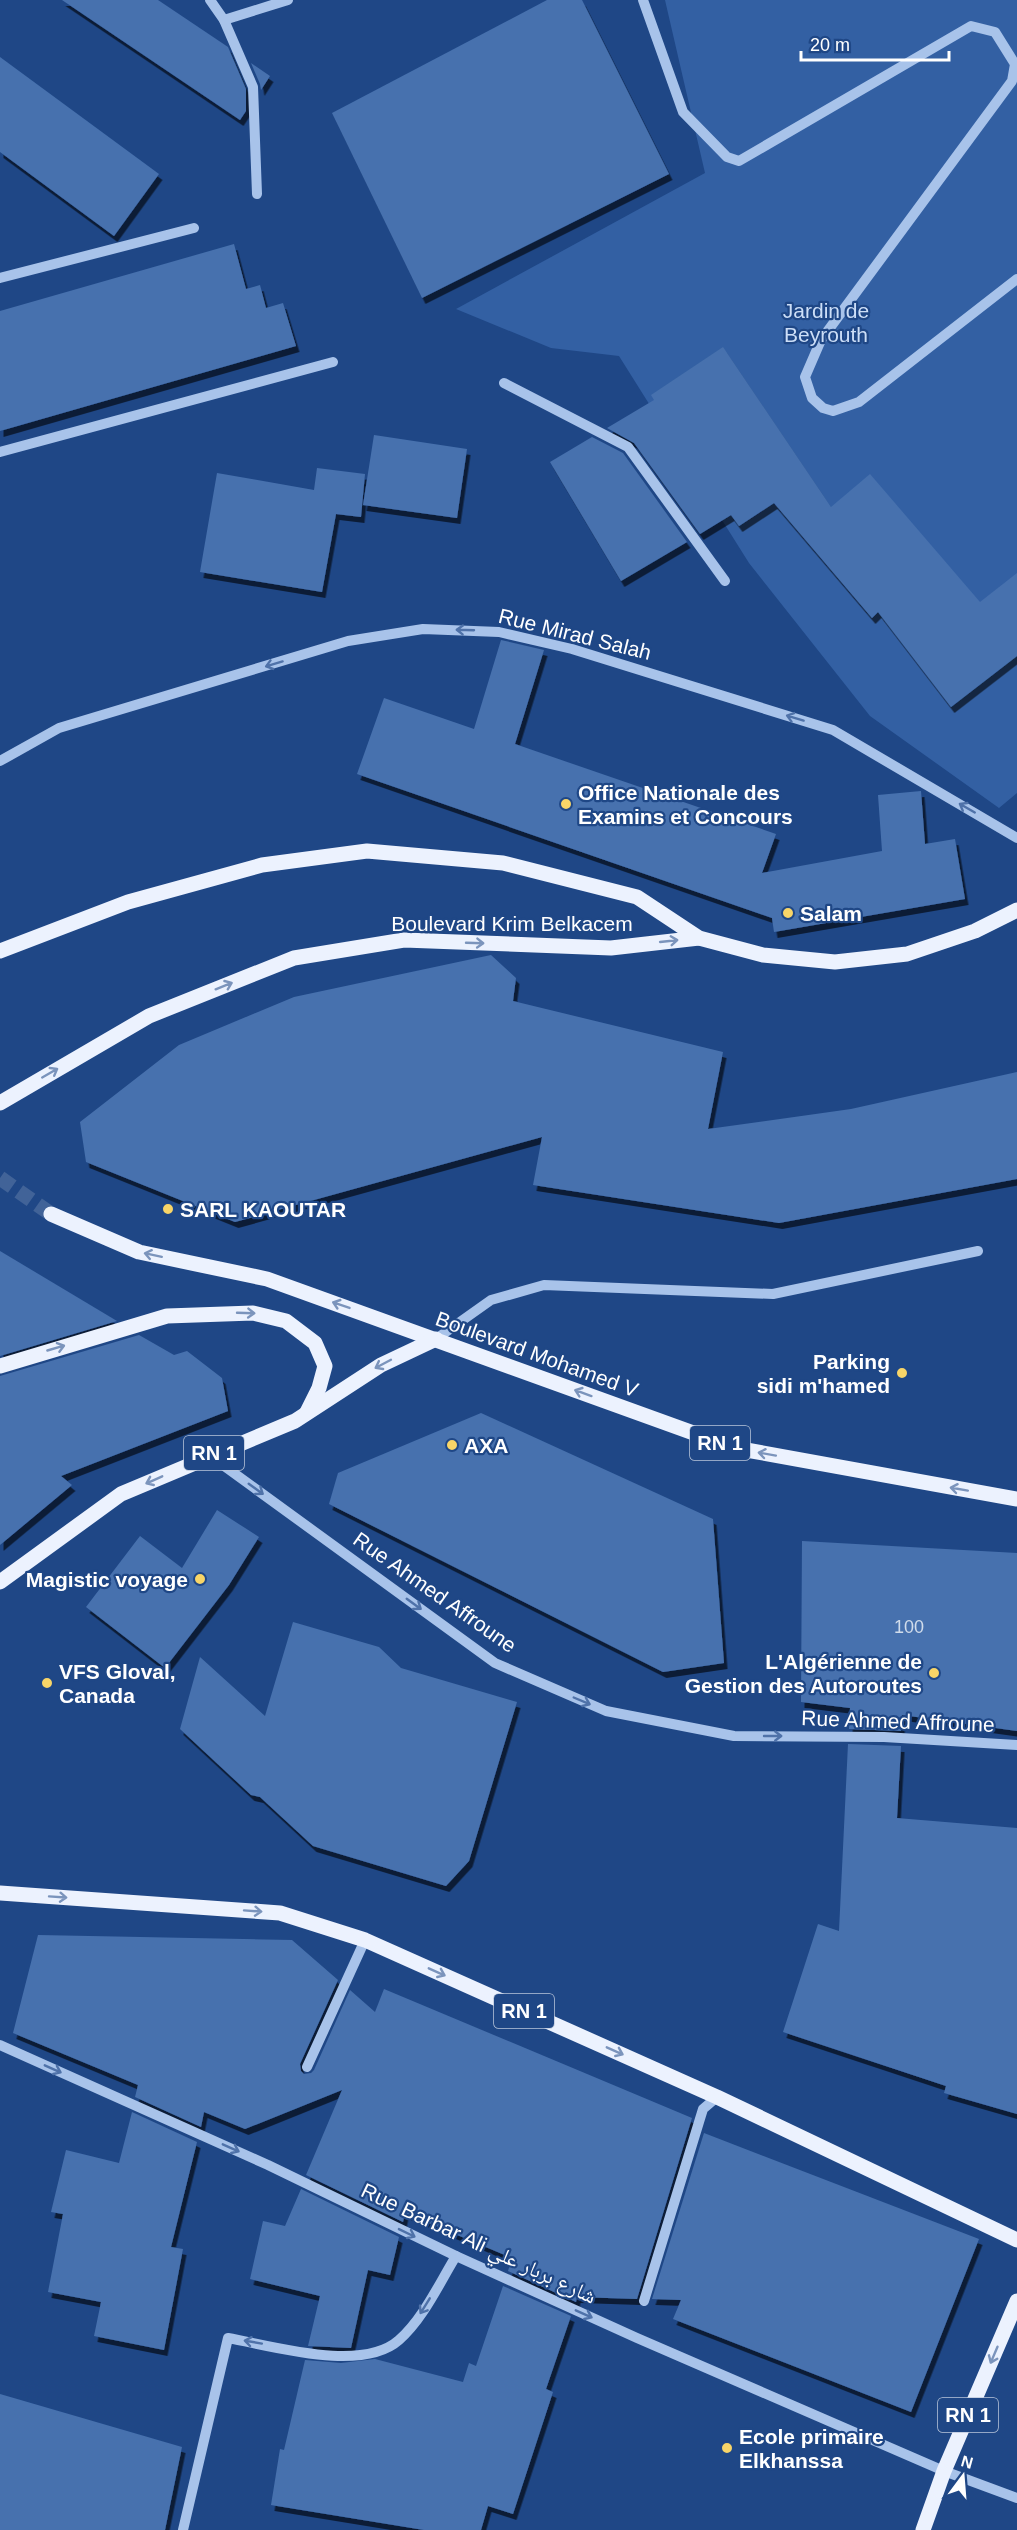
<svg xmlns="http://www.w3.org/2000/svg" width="1017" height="2530" viewBox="0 0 1017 2530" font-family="Helvetica,'Noto Naskh Arabic',sans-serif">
  <defs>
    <filter id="shadow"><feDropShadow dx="3.5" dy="6" stdDeviation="0" flood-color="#0009"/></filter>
  </defs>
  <rect width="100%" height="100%" fill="#1f4786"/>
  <path fill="#3360a3" d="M665,0H1017V793L999,808L870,716L749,563L619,356L551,348L456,309L705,173Z"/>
  <g fill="#4771ae" filter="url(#shadow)">
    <path d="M62,0H158L228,47L246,89V111L240,120Z"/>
    <path d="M547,0H582L669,174L422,298L332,113Z"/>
    <path d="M0,57L159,174L114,236L0,152Z"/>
    <path d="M251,63L270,76L261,90L260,84Z"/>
    <path d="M234,244L246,289L260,285L266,308L283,303L296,346L0,431V311Z"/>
    <path d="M723,347L831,507L870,474L980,602L1017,573V656L951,707L878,612L872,618L774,503L739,526L731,515L700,534L634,443L607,428L654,400L651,395Z"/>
    <path d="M374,435L467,449L457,518L363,505Z"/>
    <path d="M592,437L623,453L687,542L621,581L550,462Z"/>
    <path d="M317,468L365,474L361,517L336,514L322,592L200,572L217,473L314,490Z"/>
    <path d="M501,640L544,650L515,744L776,834L762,873L882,851L878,795L921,791L925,844L955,839L965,899L774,932L772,918L357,774L384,698L474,729Z"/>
    <path d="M491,955L516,978L513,1001L723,1052L708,1129L851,1109L1017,1072V1179L779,1223L533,1185L542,1137L235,1222L86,1162L80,1122L179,1045L294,997Z"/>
    <path d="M0,1251L117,1321L0,1356Z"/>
    <path d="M139,1335L174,1355L187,1351L222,1378L228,1411L61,1476L72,1485L0,1545V1376Z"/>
    <path d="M481,1413L713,1519L724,1663L663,1672L329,1504L338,1473Z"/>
    <path d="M217,1510L259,1537L229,1585L165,1668L86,1607L140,1536L182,1568Z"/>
    <path d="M802,1541L1017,1553V1731L902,1715L901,1731L849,1729L850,1708L801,1702Z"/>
    <path d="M293,1622L379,1647L401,1668L517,1702L469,1861L446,1886L313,1846L260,1797L251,1795L180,1729L200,1657L265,1716Z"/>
    <path d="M848,1744L901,1746L897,1818L1017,1828V2114L944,2093L946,2086L783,2032L818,1924L839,1931Z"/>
    <path d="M38,1935L292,1940L338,1980L300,2064L301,2071L304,2074L311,2073L314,2070L350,1990L375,2012L384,1989L692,2118L637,2299L577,2297L576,2302L508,2271L512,2258L405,2213L403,2222L306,2175L342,2090L245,2129L204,2112L201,2127L135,2097L138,2085L13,2033Z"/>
    <path d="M132,2112L197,2142L171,2247L183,2249L164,2350L94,2336L101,2302L48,2292L63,2214L51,2212L66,2150L119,2163Z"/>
    <path d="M704,2133L979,2239L911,2412L673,2319L681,2300L652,2299Z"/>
    <path d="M301,2189L399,2237L390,2275L368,2270L351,2348L308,2346L320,2296L250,2279L263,2221L285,2226Z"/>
    <path d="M503,2286L571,2316L546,2389L553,2392L513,2514L488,2506L481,2530H424L271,2505L280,2449L284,2450L305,2360L341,2363L375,2359L463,2382L469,2363L476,2366Z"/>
    <path d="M0,2394L182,2447L165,2530H0Z"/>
  </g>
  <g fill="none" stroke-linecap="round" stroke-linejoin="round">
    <path stroke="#416398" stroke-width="15" stroke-dasharray="15 8" stroke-linecap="butt" d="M0,1178L51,1214"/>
    <g stroke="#a8c3ea" stroke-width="10">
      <path d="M210,0L224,20L253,87L257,194"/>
      <path d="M643,0L683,112L727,157L739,161L971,26L995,32L1015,64L1012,81L821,340L805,377L812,398L823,408L833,411L859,402L1017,279"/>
      <path d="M224,20L288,0"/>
      <path d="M0,278L194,228"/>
      <path d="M504,383L628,447L725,581"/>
      <path d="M0,452L333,362"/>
      <path d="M0,761L59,728L348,641L423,629L499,632L572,649L833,730L1017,838"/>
      <path d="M436,1339L491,1300L544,1285L773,1294L978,1251"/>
      <path d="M209,1455L495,1663L606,1711L734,1736L884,1737L1017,1745"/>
      <path d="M0,2045L268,2165L456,2256L637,2338L944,2471L1017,2498"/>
      <path d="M307,2067L365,1940"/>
      <path d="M644,2301L703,2109L717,2097"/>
      <path d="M183,2530L228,2338C273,2346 362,2373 399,2340C423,2319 439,2284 456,2256"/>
    </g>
    <g stroke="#ecf2fe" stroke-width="15">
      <path d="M0,951L128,902L262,865L367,851L503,863L637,897L699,938L763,955L835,962L907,954L975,931L1017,910"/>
      <path d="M0,1103L149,1016L294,958L404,940L611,948L699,938"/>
      <path d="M51,1214L139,1252L267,1279L735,1448L1017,1499"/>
      <path d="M0,1366L167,1316L253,1313L286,1321L315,1343L325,1366L319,1388L307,1412"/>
      <path d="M0,1582L121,1494L295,1421L381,1365L436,1339"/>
      <path d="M0,1893L280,1913L365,1940L717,2097L1017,2240"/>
      <path d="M923,2530L944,2471L1017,2301"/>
    </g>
  </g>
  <defs><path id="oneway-shaft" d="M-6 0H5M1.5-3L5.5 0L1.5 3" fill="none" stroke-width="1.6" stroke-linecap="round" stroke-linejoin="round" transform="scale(1.5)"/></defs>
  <g stroke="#4f72a9">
    <use href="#oneway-shaft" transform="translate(465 630) rotate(-178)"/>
    <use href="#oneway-shaft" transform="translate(274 664) rotate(163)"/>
    <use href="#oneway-shaft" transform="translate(795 718) rotate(-163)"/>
    <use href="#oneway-shaft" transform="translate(967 808) rotate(-150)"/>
    <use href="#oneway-shaft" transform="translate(256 1489) rotate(36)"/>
    <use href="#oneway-shaft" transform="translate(414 1604) rotate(36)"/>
    <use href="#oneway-shaft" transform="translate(582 1701) rotate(23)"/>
    <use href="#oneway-shaft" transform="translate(773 1736)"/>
    <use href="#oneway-shaft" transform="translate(53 2069) rotate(24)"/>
    <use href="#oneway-shaft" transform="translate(231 2148) rotate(24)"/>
    <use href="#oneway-shaft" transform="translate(407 2233) rotate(26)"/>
    <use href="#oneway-shaft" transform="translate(425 2306) rotate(122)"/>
    <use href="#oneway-shaft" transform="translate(584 2314) rotate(24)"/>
    <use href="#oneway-shaft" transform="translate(253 2342) rotate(-170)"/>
  </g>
  <g stroke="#7b94bc">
    <use href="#oneway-shaft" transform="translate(669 941) rotate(-6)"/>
    <use href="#oneway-shaft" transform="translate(475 943) rotate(2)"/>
    <use href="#oneway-shaft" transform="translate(224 986) rotate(-22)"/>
    <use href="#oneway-shaft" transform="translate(50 1073) rotate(-30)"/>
    <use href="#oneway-shaft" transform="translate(153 1255) rotate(-168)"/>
    <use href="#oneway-shaft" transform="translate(341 1305) rotate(-161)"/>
    <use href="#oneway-shaft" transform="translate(246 1313) rotate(2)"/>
    <use href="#oneway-shaft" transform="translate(56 1348) rotate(-16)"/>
    <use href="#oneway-shaft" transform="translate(383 1364) rotate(152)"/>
    <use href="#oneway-shaft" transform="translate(583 1393) rotate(-160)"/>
    <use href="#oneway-shaft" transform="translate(767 1454) rotate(-170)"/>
    <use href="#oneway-shaft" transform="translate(154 1480) rotate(156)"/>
    <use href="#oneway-shaft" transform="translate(959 1489) rotate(-170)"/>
    <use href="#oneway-shaft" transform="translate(58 1897) rotate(4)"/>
    <use href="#oneway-shaft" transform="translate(253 1911) rotate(4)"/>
    <use href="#oneway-shaft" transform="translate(437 1972) rotate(24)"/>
    <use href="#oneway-shaft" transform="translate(615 2051) rotate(24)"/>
    <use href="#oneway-shaft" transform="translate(994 2355) rotate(113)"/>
  </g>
  <g fill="#f8d568" stroke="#1f4786" stroke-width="2">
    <circle cx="566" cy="804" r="6"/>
    <circle cx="788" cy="913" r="6"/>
    <circle cx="168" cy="1209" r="6"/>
    <circle cx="902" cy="1373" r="6"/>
    <circle cx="452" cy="1445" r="6"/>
    <circle cx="200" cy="1579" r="6"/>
    <circle cx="934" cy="1673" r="6"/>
    <circle cx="47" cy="1683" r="6"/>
    <circle cx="727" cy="2448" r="6"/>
  </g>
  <g text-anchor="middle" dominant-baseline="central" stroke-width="4.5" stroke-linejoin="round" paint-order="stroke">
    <g font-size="18" fill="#d1dceb">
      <text x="909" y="1627">100</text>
    </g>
    <g fill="#1f4786" stroke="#bcc8db" stroke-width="1.5">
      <rect x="690" y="1426" width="60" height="34" rx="4.5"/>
      <rect x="184" y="1436" width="60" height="34" rx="4.5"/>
      <rect x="494" y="1994" width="60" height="34" rx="4.5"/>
      <rect x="938" y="2398" width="60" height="34" rx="4.5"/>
    </g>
    <g font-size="20" font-weight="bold" fill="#fff">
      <text x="720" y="1443">RN 1</text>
      <text x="214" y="1453">RN 1</text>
      <text x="524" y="2011">RN 1</text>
      <text x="968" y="2415">RN 1</text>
    </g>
    <g font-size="21" fill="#ccdef7" stroke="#1f4786">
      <text x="826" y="310">Jardin de<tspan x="826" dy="24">Beyrouth</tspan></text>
    </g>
    <g font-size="21" fill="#fff" stroke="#1f4786">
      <text transform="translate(575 634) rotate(14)">Rue Mirad Salah</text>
      <text x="512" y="923">Boulevard Krim Belkacem</text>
      <text transform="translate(537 1354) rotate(20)">Boulevard Mohamed V</text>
      <text transform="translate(435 1592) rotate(35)">Rue Ahmed Affroune</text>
      <text transform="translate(898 1721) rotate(2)">Rue Ahmed Affroune</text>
      <text transform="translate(479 2243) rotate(25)">Rue Barbar Ali شارع بربار علي</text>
    </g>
    <g font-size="21" font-weight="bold" fill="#fff" stroke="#1f4786" text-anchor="start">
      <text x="578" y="792">Office Nationale des<tspan x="578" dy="24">Examins et Concours</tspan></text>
      <text x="800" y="913">Salam</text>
      <text x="180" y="1209">SARL KAOUTAR</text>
      <text x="890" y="1361" text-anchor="end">Parking<tspan x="890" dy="24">sidi m'hamed</tspan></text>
      <text x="464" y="1445">AXA</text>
      <text x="188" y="1579" text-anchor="end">Magistic voyage</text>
      <text x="922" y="1661" text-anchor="end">L'Algérienne de<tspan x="922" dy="24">Gestion des Autoroutes</tspan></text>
      <text x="59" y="1671">VFS Gloval,<tspan x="59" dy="24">Canada</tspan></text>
      <text x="739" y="2436">Ecole primaire<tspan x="739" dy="24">Elkhanssa</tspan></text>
    </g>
  </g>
  <g transform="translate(963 2476) rotate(16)" stroke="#1f4786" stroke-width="4.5" paint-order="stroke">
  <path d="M0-4.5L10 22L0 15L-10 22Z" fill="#ffffff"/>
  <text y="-9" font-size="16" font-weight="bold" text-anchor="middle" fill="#ffffff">N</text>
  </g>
  <path d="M801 51v9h148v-9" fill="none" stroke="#ffffff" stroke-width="3"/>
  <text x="810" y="51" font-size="18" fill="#ffffff" stroke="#1f4786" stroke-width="4.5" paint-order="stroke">20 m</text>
</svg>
